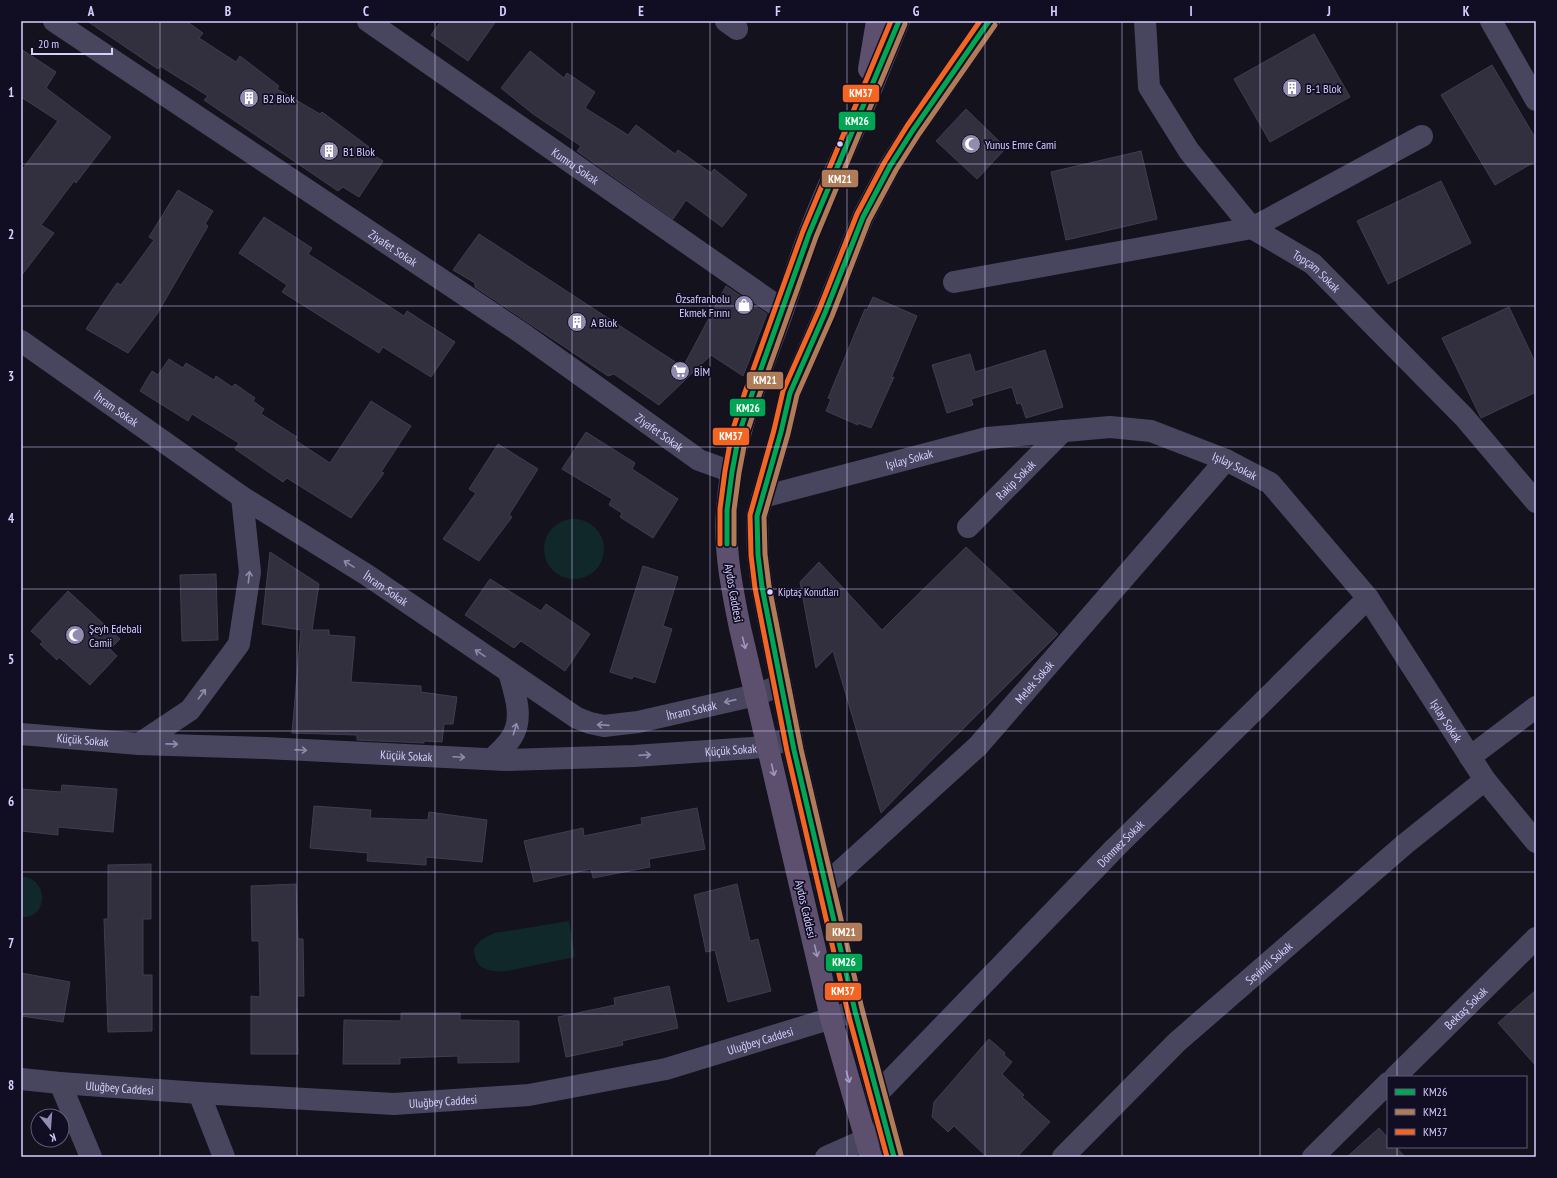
<svg xmlns="http://www.w3.org/2000/svg" width="1557" height="1178" viewBox="0 0 1557 1178" font-family="'PT Sans Narrow',sans-serif">
  <rect width="100%" height="100%" fill="#14121d"/>
  <g fill="#11282a">
    <circle cx="574" cy="549" r="30"/>
    <path d="M21,876C51,879 47,920 21,917Z"/>
    <path d="M569,921L575,957L507,971C488,972 475,970 474,949C479,940 485,937 495,933Z"/>
  </g>
  <g fill="#32303f" stroke="#413c51">
    <path d="M87,21H186L203,33L199,38L236,62L240,56L279,86L277,89L320,114L322,112L369,147V152L383,161L359,197L343,187L338,191L204,100L208,96L160,66L158,69Z"/>
    <path d="M441,21H496L468,61L431,35Z"/>
    <path d="M1314,34L1350,97L1270,142L1234,79Z"/>
    <path d="M21,49L56,72L46,88L111,137L76,183L74,181L41,225L54,233L21,276V171L58,121L21,97Z"/>
    <path d="M530,51L564,78L567,73L595,92L585,108L628,135L636,125L675,154L678,150L711,173L714,169L747,195L722,227L686,200L673,219L577,151L581,146L533,114L501,88Z"/>
    <path d="M1492,65L1536,139V161L1495,185L1441,95Z"/>
    <path d="M966,109L1006,148L977,179L936,141Z"/>
    <path d="M1141,151L1157,219L1066,240L1051,172Z"/>
    <path d="M1441,181L1471,243L1388,284L1357,221Z"/>
    <path d="M178,190L213,211L205,224L208,226L157,314L128,353L86,329L117,283L121,285L154,240L149,237Z"/>
    <path d="M264,217L312,248L308,254L404,316L407,311L455,342L431,377L383,347L379,353L282,292L287,285L239,253Z"/>
    <path d="M479,234L683,367L726,286L767,314L743,376L711,355L659,405L614,374L608,376L475,287V283L453,270Z"/>
    <path d="M873,297L917,316L891,378L894,377L871,428L858,423V425L826,411L831,399L828,398L865,309L867,310Z"/>
    <path d="M1509,307L1536,364V392L1481,418L1442,338Z"/>
    <path d="M1045,350L1063,407L1026,418L1021,403L1017,404L1012,387L971,399L973,405L947,413L932,365L970,354L975,372Z"/>
    <path d="M169,359L183,368L186,363L214,380L216,376L232,387L235,384L255,398L253,401L264,409L261,414L297,437L295,440L330,463L371,401L411,426L381,472L384,473L351,518L287,478L283,482L235,449L239,443L192,414L188,421L140,391L152,371L158,375Z"/>
    <path d="M586,432L635,463L632,469L678,499L653,538L620,517L622,513L609,505L612,499L562,469Z"/>
    <path d="M498,444L538,469L509,515L512,517L479,561L443,539L476,493L469,489Z"/>
    <path d="M966,547L1058,634L930,762L881,813L833,651L816,668L800,582L819,562L882,630Z"/>
    <path d="M270,552L319,584L312,630H329V635L355,637L351,682L421,686V692L457,697L453,724H444L442,742L424,741V743L357,740V735L292,733L301,630L262,624Z"/>
    <path d="M643,566L678,577L663,626L672,629L655,683L633,676L632,679L610,672Z"/>
    <path d="M216,574L218,640L182,641L180,575Z"/>
    <path d="M490,579L541,611L546,604L590,634L565,671L521,641L514,648L465,615Z"/>
    <path d="M68,591L120,639L110,649L117,656L90,685L59,657L57,660L40,644L43,642L31,631Z"/>
    <path d="M62,785L117,789L113,832L58,827V835L21,831V789L61,792Z"/>
    <path d="M314,806L371,810L370,818L428,820L429,812L487,820L482,862L426,857V865L367,861L368,853L310,848Z"/>
    <path d="M697,808L705,849L649,859L650,867L593,878L591,869L534,882L524,841L583,828L584,836L642,824L641,818Z"/>
    <path d="M151,864V919H143V975H152V1031L108,1032L104,919H108V865Z"/>
    <path d="M296,884L298,939H303L304,996H297L298,1054H251V996L260,997L259,941H252L251,886Z"/>
    <path d="M737,884L750,941L758,939L771,991L728,1002L715,950L706,952L694,895Z"/>
    <path d="M21,973L70,982L63,1022L21,1016Z"/>
    <path d="M669,986L678,1028L622,1041L623,1045L566,1057L558,1017L615,1005L614,998Z"/>
    <path d="M1536,990V1066L1498,1023Z"/>
    <path d="M401,1013H460V1020L519,1021V1062L458,1063V1056L400,1058V1064H343L344,1020L401,1021Z"/>
    <path d="M989,1039L1005,1053L1004,1055L1012,1062L1002,1074L1024,1095L1022,1097L1050,1122L1017,1157H987L954,1126L948,1132L932,1117L934,1102Z"/>
    <path d="M1379,1128L1388,1138V1147H1396L1405,1157H1347Z"/>
  </g>
  <g fill="none" stroke-linecap="round" stroke-linejoin="round">
    <g stroke="#48465e" stroke-width="22">
      <path id="s1" d="M54,21L523,334L699,460L732,472"/>
      <path id="s2" d="M368,21L783,310"/>
      <path d="M726,21L737,29"/>
      <path id="s3" d="M1145,21L1149,87L1189,151L1252,228L1313,264L1464,417L1536,502"/>
      <path d="M1491,21L1536,100"/>
      <path d="M954,282L1252,228L1422,136"/>
      <path id="s4" d="M21,341L242,497L367,575L577,718L590,723L604,726L638,722L756,695L781,685"/>
      <path id="s5" d="M762,497L987,438L1110,427L1151,431L1226,460L1270,483L1368,598L1485,780L1536,842"/>
      <path id="s6" d="M968,527L1063,431"/>
      <path id="s7" d="M21,734L139,744L265,748L505,760L634,756L752,748L768,746L792,738"/>
      <path d="M139,744L190,710L239,644L250,572L242,497"/>
      <path d="M1470,757L1536,707"/>
      <path d="M492,759C499,752 510,743 514,733C523,714 514,691 509,672"/>
      <path id="s8" d="M825,885L978,746L1226,460"/>
      <path id="s9" d="M1395,1077L1536,938"/>
      <path d="M60,1083L91,1157"/>
      <path d="M199,1093L224,1157"/>
      <path id="s10" d="M878,1093L1115,848L1368,598"/>
      <path d="M826,1157L887,1130"/>
      <path id="s11" d="M1063,1157L1177,1042L1405,844L1485,780"/>
      <path d="M1313,1157L1388,1083"/>
    </g>
    <path stroke="#48465e" stroke-width="22" id="s12" d="M21,1079L60,1083L199,1093L394,1104L529,1095L666,1069L855,1011"/>
    <g stroke="#5d506f" stroke-width="22">
      <path d="M869,69L877,21"/>
      <path d="M871,1157L831,1018L740,628C732,589 724,550 727,510C731,443 757,381 780,319C790,291 798,262 809,234C824,193 844,153 861,113C874,83 886,52 899,21"/>
      <path d="M894,1157L855,1011L794,750L762,587L758,555L757,516L781,432L790,393L825,313L863,217L890,166L913,130L989,21"/>
    </g>
    <defs>
      <g id="bus-1">
        <path d="M727,544V510L732,472L739,434L752,394L809,234L899,21"/>
        <path d="M894,1157L855,1011L794,750L762,587L758,555L757,516L781,432L790,393L825,313L863,217L890,166L913,130L989,21"/>
      </g>
      <g id="bus-2">
        <path d="M734,544V510L739,473L746,436L759,396L816,237L905,24"/>
        <path d="M901,1155L862,1009L801,749L769,586L765,554L764,517L788,434L797,395L832,316L869,220L896,170L919,134L995,25"/>
      </g>
      <g id="bus-3">
        <path d="M720,544V509L725,471L732,432L745,392L803,231L891,21"/>
        <path d="M887,1157L848,1013L787,751L755,588L751,555L750,515L774,430L783,391L819,310L857,214L884,163L907,126L980,21"/>
      </g>
    </defs>
    <use href="#bus-1" stroke="#110d22" stroke-width="8"/>
    <use href="#bus-2" stroke="#110d22" stroke-width="8"/>
    <use href="#bus-3" stroke="#110d22" stroke-width="8"/>
    <use href="#bus-1" stroke="#00a651" stroke-width="5"/>
    <use href="#bus-2" stroke="#b07c57" stroke-width="5"/>
    <use href="#bus-3" stroke="#f26522" stroke-width="5"/>
  </g>
  <defs><path id="oneway-shaft" d="M-6 0H5M1.5-3L5.5 0L1.5 3" fill="none" stroke-width="1.6" stroke-linecap="round" stroke-linejoin="round"/></defs>
  <g stroke="#8f8aae">
    <use href="#oneway-shaft" transform="translate(349 564) rotate(-148)"/>
    <use href="#oneway-shaft" transform="translate(249 577) rotate(-83)"/>
    <use href="#oneway-shaft" transform="translate(480 653) rotate(-146)"/>
    <use href="#oneway-shaft" transform="translate(202 694) rotate(-53)"/>
    <use href="#oneway-shaft" transform="translate(730 701) rotate(167)"/>
    <use href="#oneway-shaft" transform="translate(603 725) rotate(-176)"/>
    <use href="#oneway-shaft" transform="translate(515 729) rotate(-73)"/>
    <use href="#oneway-shaft" transform="translate(172 744) rotate(1)"/>
    <use href="#oneway-shaft" transform="translate(301 750) rotate(3)"/>
    <use href="#oneway-shaft" transform="translate(645 755) rotate(-4)"/>
    <use href="#oneway-shaft" transform="translate(459 757) rotate(3)"/>
  </g>
  <g stroke="#a095be">
    <use href="#oneway-shaft" transform="translate(744 643) rotate(76)"/>
    <use href="#oneway-shaft" transform="translate(773 770) rotate(77)"/>
    <use href="#oneway-shaft" transform="translate(816 951) rotate(77)"/>
    <use href="#oneway-shaft" transform="translate(848 1077) rotate(74)"/>
  </g>
  <path fill="none" stroke="#d6ceff" stroke-width="1" stroke-opacity="0.55" d="M160,21V1157M297,21V1157M435,21V1157M572,21V1157M710,21V1157M847,21V1157M985,21V1157M1122,21V1157M1260,21V1157M1397,21V1077M21,164H1536M21,306H1536M21,447H1536M21,589H1536M21,731H1536M21,872H1536M21,1014H1536M1397,1147V1157"/>
  <defs>
    <symbol id="building-disc" viewBox="-11 -11 22 22"><circle r="9.5" fill="#928cb0" stroke="#110d22"/><path d="M-4-6H4V6H1V3H-1V6H-4ZM-2.5-4.3h1.7v1.8h-1.7ZM.8-4.3h1.7v1.8H.8ZM-2.5-1h1.7V.8h-1.7ZM.8-1h1.7V.8H.8Z" fill="#fff"/></symbol>
    <symbol id="mosque-disc" viewBox="-11 -11 22 22"><circle r="9.5" fill="#928cb0" stroke="#110d22"/><path d="M3.5-4.9A6 6 0 1 0 3.5 4.9A5 5 0 1 1 3.5-4.9Z" fill="#fff"/></symbol>
    <symbol id="shop-disc" viewBox="-11 -11 22 22"><circle r="9.5" fill="#928cb0" stroke="#110d22"/><path d="M-5-2.5h2.3a2.7 3.5 0 0 1 5.4 0H5L5.5 6h-11ZM-1.5-2.5h3a1.5 2.3 0 0 0-3 0Z" fill="#fff"/></symbol>
    <symbol id="supermarket-disc" viewBox="-11 -11 22 22"><circle r="9.5" fill="#928cb0" stroke="#110d22"/><path d="M-6-5.5h2.5l.6 2H6L4.5 2H-2.5L-4.4-4H-6ZM-1.5 3.2a1.3 1.3 0 1 0 .1 0ZM3 3.2a1.3 1.3 0 1 0 .1 0Z" fill="#fff"/></symbol>
  </defs>
  <g fill-rule="evenodd">
    <use href="#building-disc" x="1281" y="77" width="22" height="22"/>
    <use href="#building-disc" x="238" y="87" width="22" height="22"/>
    <use href="#mosque-disc" x="960" y="133" width="22" height="22"/>
    <use href="#building-disc" x="318" y="140" width="22" height="22"/>
    <use href="#shop-disc" x="733" y="294" width="22" height="22"/>
    <use href="#building-disc" x="566" y="311" width="22" height="22"/>
    <use href="#supermarket-disc" x="669" y="360" width="22" height="22"/>
    <use href="#mosque-disc" x="64" y="624" width="22" height="22"/>
  </g>
  <g fill="#d6ceff" stroke="#110d22" stroke-width="1.5">
    <circle cx="840" cy="144" r="3.5"/>
    <circle cx="770" cy="592" r="3.5"/>
  </g>
  <g text-anchor="middle" dominant-baseline="central" stroke-width="3.5" stroke-linejoin="round" paint-order="stroke">
    <g font-size="11" fill="#d6ceff" stroke="#110d22" text-anchor="start">
      <text x="778" y="592">Kiptaş Konutları</text>
    </g>
    <g font-size="12" fill="#d6ceff" stroke="#110d22" text-anchor="start">
      <text x="1306" y="88">B-1 Blok</text>
      <text x="263" y="98">B2 Blok</text>
      <text x="985" y="144">Yunus Emre Cami</text>
      <text x="343" y="151">B1 Blok</text>
      <text x="730" y="298" text-anchor="end">Özsafranbolu<tspan x="730" dy="14">Ekmek Fırını</tspan></text>
      <text x="591" y="322">A Blok</text>
      <text x="694" y="371">BİM</text>
      <text x="89" y="628">Şeyh Edebali<tspan x="89" dy="14">Camii</tspan></text>
    </g>
    <g font-size="12" fill="#d6ceff" stroke="#110d22">
      <text stroke="none"><textPath href="#s2" startOffset="253">Kumru Sokak</textPath></text>
      <text stroke="none"><textPath href="#s1" startOffset="408">Ziyafet Sokak</textPath></text>
      <text stroke="none"><textPath href="#s3" startOffset="319">Topçam Sokak</textPath></text>
      <text stroke="none"><textPath href="#s4" startOffset="117">İhram Sokak</textPath></text>
      <text stroke="none"><textPath href="#s1" startOffset="732">Ziyafet Sokak</textPath></text>
      <text stroke="none"><textPath href="#s5" startOffset="152">Işılay Sokak</textPath></text>
      <text stroke="none"><textPath href="#s5" startOffset="488">Işılay Sokak</textPath></text>
      <text stroke="none"><textPath href="#s6" startOffset="67">Rakip Sokak</textPath></text>
      <text stroke="none"><textPath href="#s4" startOffset="441">İhram Sokak</textPath></text>
      <text transform="translate(734 593) rotate(80)">Aydos Caddesi</text>
      <text stroke="none"><textPath href="#s8" startOffset="292">Melek Sokak</textPath></text>
      <text stroke="none"><textPath href="#s4" startOffset="789">İhram Sokak</textPath></text>
      <text stroke="none"><textPath href="#s5" startOffset="824">Işılay Sokak</textPath></text>
      <text stroke="none"><textPath href="#s7" startOffset="62">Küçük Sokak</textPath></text>
      <text stroke="none"><textPath href="#s7" startOffset="711">Küçük Sokak</textPath></text>
      <text stroke="none"><textPath href="#s7" startOffset="386">Küçük Sokak</textPath></text>
      <text stroke="none"><textPath href="#s10" startOffset="348">Dönmez Sokak</textPath></text>
      <text transform="translate(806 909) rotate(77)">Aydos Caddesi</text>
      <text stroke="none"><textPath href="#s11" startOffset="283">Sevimli Sokak</textPath></text>
      <text stroke="none"><textPath href="#s9" startOffset="99">Bektaş Sokak</textPath></text>
      <text stroke="none"><textPath href="#s12" startOffset="747">Uluğbey Caddesi</textPath></text>
      <text stroke="none"><textPath href="#s12" startOffset="99">Uluğbey Caddesi</textPath></text>
      <text stroke="none"><textPath href="#s12" startOffset="423">Uluğbey Caddesi</textPath></text>
    </g>
  </g>
  <g stroke="#110d22" stroke-width="1.5">
    <rect x="842" y="84" width="38" height="19" rx="4" fill="#f26522"/>
    <rect x="838" y="111" width="38" height="20" rx="4" fill="#00a651"/>
    <rect x="821" y="169" width="38" height="19" rx="4" fill="#b07c57"/>
    <rect x="746" y="371" width="38" height="19" rx="4" fill="#b07c57"/>
    <rect x="729" y="398" width="37" height="19" rx="4" fill="#00a651"/>
    <rect x="712" y="427" width="38" height="19" rx="4" fill="#f26522"/>
    <rect x="825" y="922" width="38" height="20" rx="4" fill="#b07c57"/>
    <rect x="825" y="953" width="38" height="19" rx="4" fill="#00a651"/>
    <rect x="824" y="982" width="38" height="19" rx="4" fill="#f26522"/>
  </g>
  <g font-size="11" text-anchor="middle" font-weight="bold" fill="#fff">
    <text x="861" y="97">KM37</text>
    <text x="857" y="125">KM26</text>
    <text x="840" y="183">KM21</text>
    <text x="765" y="384">KM21</text>
    <text x="748" y="412">KM26</text>
    <text x="731" y="440">KM37</text>
    <text x="844" y="936">KM21</text>
    <text x="844" y="966">KM26</text>
    <text x="843" y="995">KM37</text>
  </g>
  <rect width="1557" height="1178" fill="none" stroke="#110d22" stroke-width="44"/>
  <rect x="1387" y="1076" width="140" height="72" fill="#110d22" stroke="#605a7a"/>
  <rect x="1395" y="1089" width="20" height="6" fill="#00a651" stroke="#605a7a"/>
  <text x="1423" y="1096" font-size="12" fill="#d6ceff">KM26</text>
  <rect x="1395" y="1109" width="20" height="6" fill="#b07c57" stroke="#605a7a"/>
  <text x="1423" y="1116" font-size="12" fill="#d6ceff">KM21</text>
  <rect x="1395" y="1129" width="20" height="6" fill="#f26522" stroke="#605a7a"/>
  <text x="1423" y="1136" font-size="12" fill="#d6ceff">KM37</text>
  <g transform="translate(50 1128) rotate(163)"><circle r="19" fill="#110d22" stroke="#605a7a"/>
  <path d="M0-3L7 15L0 10L-7 15Z" fill="#928cb0"/>
  <text y="-6" font-size="11" font-weight="bold" text-anchor="middle" fill="#d6ceff">K</text>
  </g>
  <path d="M32 48v6h80v-6" fill="none" stroke="#d6ceff" stroke-width="2"/>
  <text x="38" y="48" font-size="12" fill="#d6ceff" stroke="#110d22" stroke-width="3" paint-order="stroke">20 m</text>
  <rect x="22" y="22" width="1513" height="1134" fill="none" stroke="#d6ceff" stroke-width="1.5"/>
  <g font-size="13" text-anchor="middle" font-weight="bold" fill="#d6ceff">
    <text x="91" y="16">A</text>
    <text x="228" y="16">B</text>
    <text x="366" y="16">C</text>
    <text x="503" y="16">D</text>
    <text x="641" y="16">E</text>
    <text x="778" y="16">F</text>
    <text x="916" y="16">G</text>
    <text x="1054" y="16">H</text>
    <text x="1191" y="16">I</text>
    <text x="1329" y="16">J</text>
    <text x="1466" y="16">K</text>
    <text x="11" y="97">1</text>
    <text x="11" y="239">2</text>
    <text x="11" y="381">3</text>
    <text x="11" y="523">4</text>
    <text x="11" y="664">5</text>
    <text x="11" y="806">6</text>
    <text x="11" y="948">7</text>
    <text x="11" y="1090">8</text>
  </g>
</svg>
